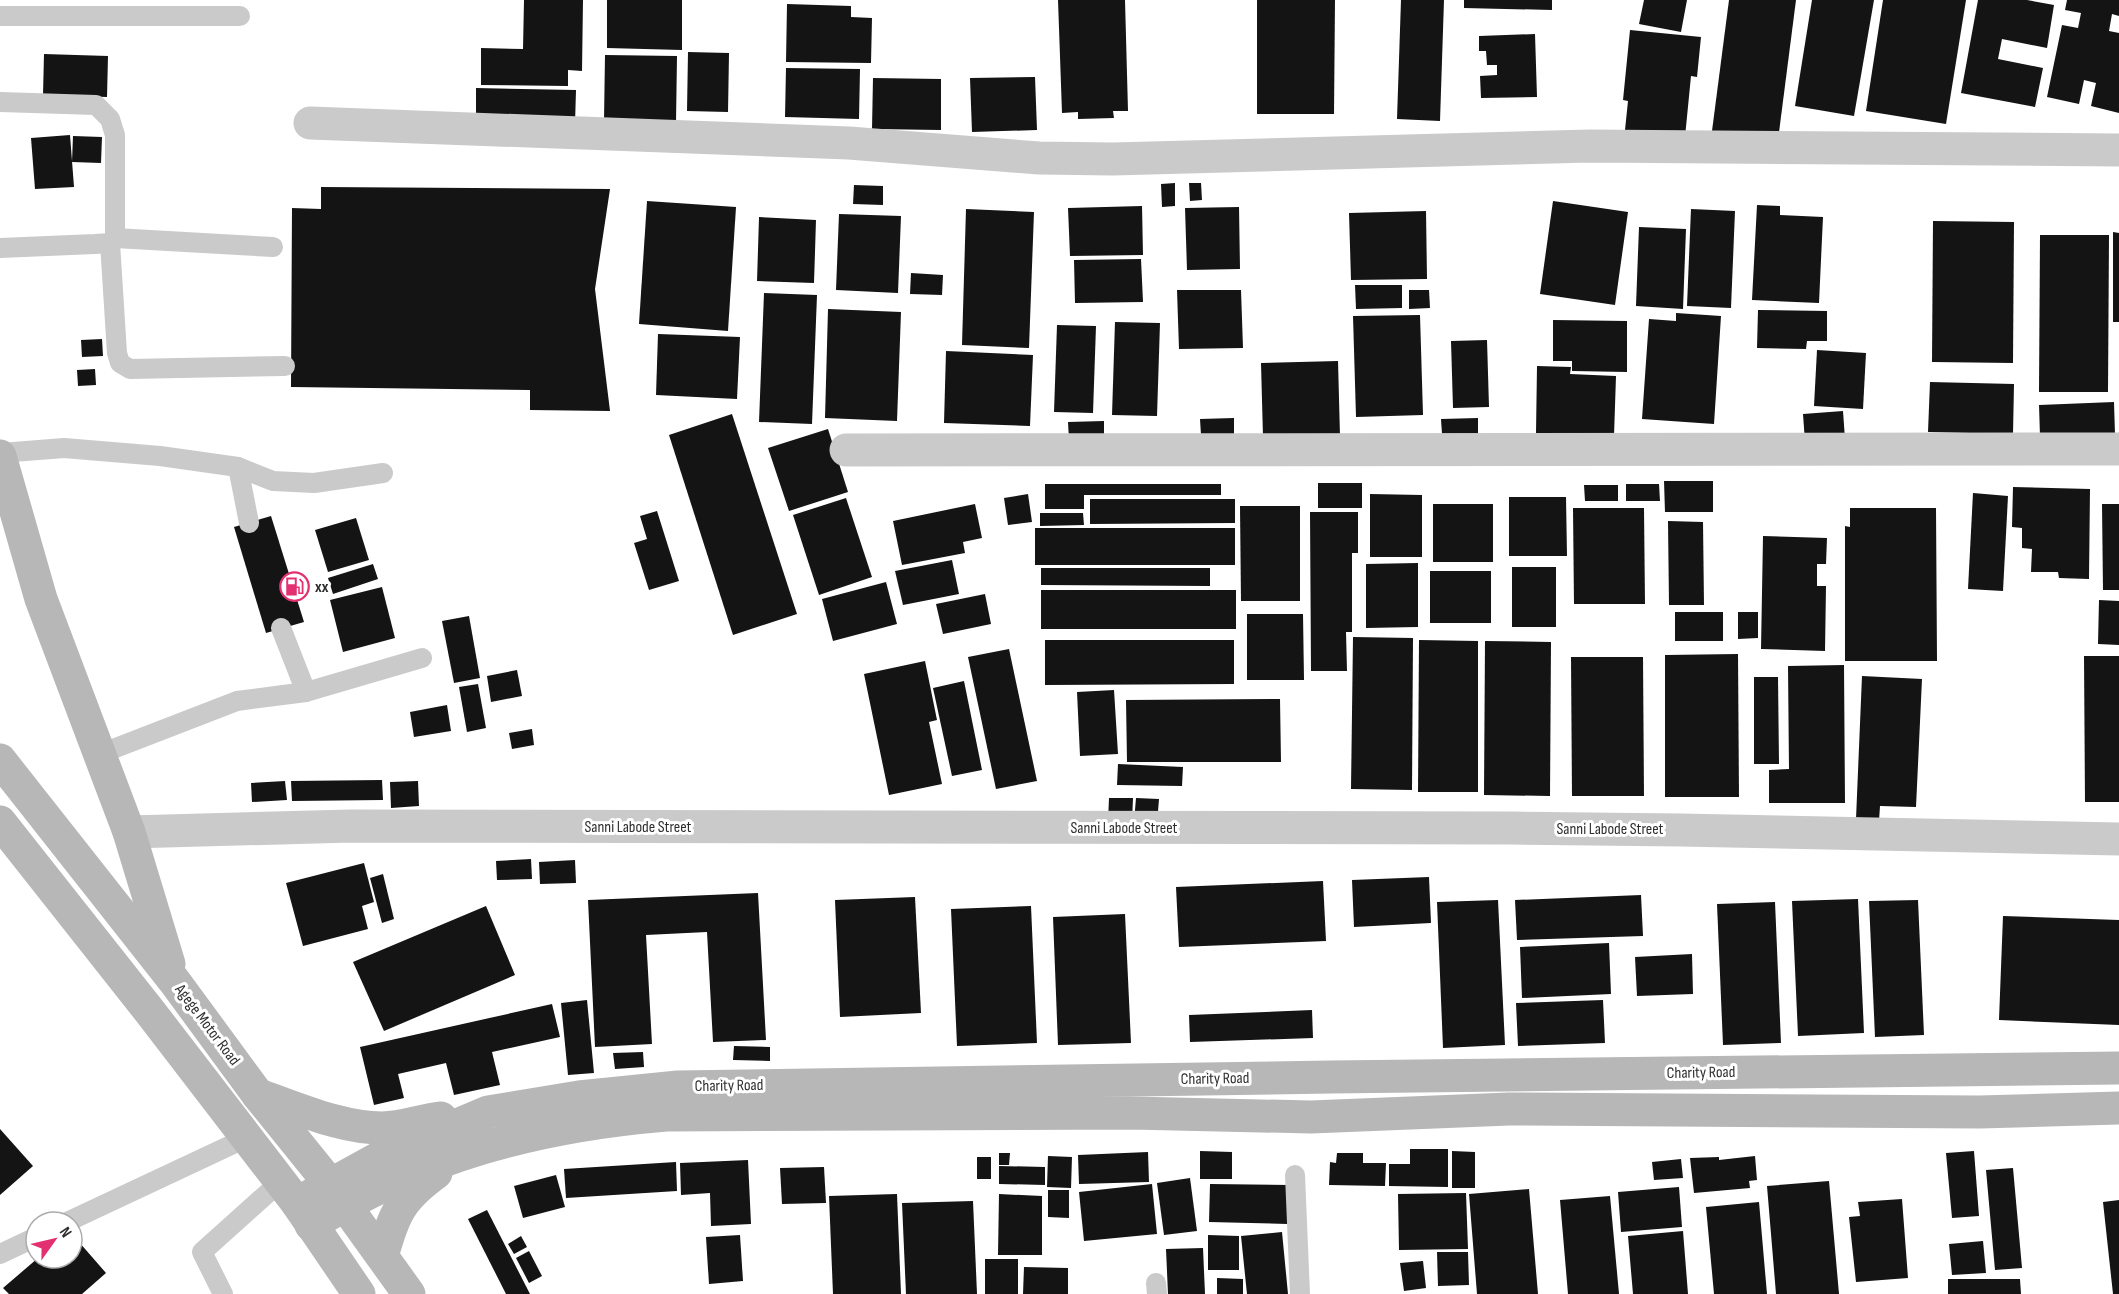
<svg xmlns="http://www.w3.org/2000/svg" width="2119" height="1294" viewBox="0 0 2119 1294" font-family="'Sofia Sans Condensed',sans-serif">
  <rect width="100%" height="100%" fill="#fff"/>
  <g fill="#141414">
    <path d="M524,0H583L582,71L568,70V86L481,85V48L523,49Z"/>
    <path d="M607,0H682V50L607,48Z"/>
    <path d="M1058,0H1125L1128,111H1113L1114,118L1078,119V112L1062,113Z"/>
    <path d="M1257,0H1335L1334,114H1257Z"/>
    <path d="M1401,0H1444L1440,121L1397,119Z"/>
    <path d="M1464,0H1552V10L1464,8Z"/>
    <path d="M1644,0H1687L1681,32L1639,24Z"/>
    <path d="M1729,0H1796L1778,140L1712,131Z"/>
    <path d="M1812,0H1874L1854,116L1795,106Z"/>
    <path d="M1883,0H1966L1946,124L1866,111Z"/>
    <path d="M1978,0H2027L2054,5L2047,48L2002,39L1998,59L2043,68L2035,107L1961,93Z"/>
    <path d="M2067,0H2119V16L2112,14L2109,31L2119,33V113L2091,106L2096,83L2084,80L2079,104L2047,97L2062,25L2078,28L2081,13L2065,10Z"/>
    <path d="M787,4L851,6V17L872,18L871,63L786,62Z"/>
    <path d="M1630,30L1701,37L1697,77L1691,76L1685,137L1625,130L1628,101L1623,100Z"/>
    <path d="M1535,34L1537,97L1481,98L1480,76L1497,75V65H1487L1486,51H1479V36Z"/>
    <path d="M688,52L729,53L728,112L687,111Z"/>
    <path d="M44,54L108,56L107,97L43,95Z"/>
    <path d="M605,55L677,56L676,122L604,121Z"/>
    <path d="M786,68L860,69L859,119L785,117Z"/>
    <path d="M1035,77L1037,130L972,132L970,78Z"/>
    <path d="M873,78L941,79V130L872,129Z"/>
    <path d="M476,88L576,90L575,124L476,121Z"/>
    <path d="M70,135L74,187L35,189L31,138Z"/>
    <path d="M73,136L102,137L101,163L72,162Z"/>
    <path d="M1175,183V206L1162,207L1161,184Z"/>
    <path d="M1189,183H1201L1202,200L1190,201Z"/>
    <path d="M854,185L883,186V205L853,204Z"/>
    <path d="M321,187L610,189L595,289L610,411L530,410V390L291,387L292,208L321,209Z"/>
    <path d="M647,201L736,207L728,331L639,324Z"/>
    <path d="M1553,201L1628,212L1615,305L1540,294Z"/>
    <path d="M1757,205L1780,206V215L1823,217L1819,303L1752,300Z"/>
    <path d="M1142,206L1143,255L1070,256L1068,208Z"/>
    <path d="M1239,207L1240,269L1187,270L1185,208Z"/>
    <path d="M966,209L1034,212L1029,348L962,345Z"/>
    <path d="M1691,209L1735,211L1731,308L1687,306Z"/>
    <path d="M1426,211L1427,279L1351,280L1349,213Z"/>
    <path d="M839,214L901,216L898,293L836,290Z"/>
    <path d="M759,217L816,220L814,283L757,281Z"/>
    <path d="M1933,221L2014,222L2013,363L1932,362Z"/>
    <path d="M1639,227L1686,229L1683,309L1636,306Z"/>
    <path d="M2113,232L2119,233V322H2113Z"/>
    <path d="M2040,235H2109L2108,392H2039Z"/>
    <path d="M1141,259L1143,302L1075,303L1074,260Z"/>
    <path d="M911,273L943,275L942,295L910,294Z"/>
    <path d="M1355,285H1402V308L1356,309Z"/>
    <path d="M1177,290H1241L1243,348L1179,349Z"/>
    <path d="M1409,290H1429L1430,308L1409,309Z"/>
    <path d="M764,293L817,295L812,424L759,422Z"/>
    <path d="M828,309L901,312L897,421L825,418Z"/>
    <path d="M1758,310L1827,311V341H1807L1806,349L1757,348Z"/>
    <path d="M1676,313L1721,316L1714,424L1642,419L1649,319L1676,321Z"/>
    <path d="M1420,315L1423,415L1356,417L1353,316Z"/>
    <path d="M1553,320L1627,321V372L1572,371V361H1553Z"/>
    <path d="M1115,322L1160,323L1157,416L1112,415Z"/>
    <path d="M1057,325L1096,326L1093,413L1054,412Z"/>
    <path d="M658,334L740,337L737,399L656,395Z"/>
    <path d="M102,339L103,356L82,357L81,340Z"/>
    <path d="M1487,340L1489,407L1453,408L1451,341Z"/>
    <path d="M1817,350L1866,353L1863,409L1814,406Z"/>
    <path d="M946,351L1033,355L1030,426L944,423Z"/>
    <path d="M1338,361L1340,436L1263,437L1261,363Z"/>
    <path d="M1537,366L1571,367L1570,374L1616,376L1614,436L1536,433Z"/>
    <path d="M95,369L96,385L78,386L77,370Z"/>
    <path d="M1930,382L2014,384L2013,434L1928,432Z"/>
    <path d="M2114,402L2115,435L2040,437L2039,405Z"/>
    <path d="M1843,411L1845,439L1805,442L1803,414Z"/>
    <path d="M732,414L797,614L733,635L669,435Z"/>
    <path d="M1234,418V434L1201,435L1200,419Z"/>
    <path d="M1478,418V434H1442L1441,419Z"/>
    <path d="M1104,421V440H1069L1068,422Z"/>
    <path d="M828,429L848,492L789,511L768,448Z"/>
    <path d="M1664,481H1713V512H1665Z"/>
    <rect x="1318" y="483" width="44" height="25"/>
    <path d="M1045,484H1221V495H1084V509H1045Z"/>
    <path d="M1626,484H1659L1660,501H1626Z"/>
    <path d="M1584,485H1618V501H1585Z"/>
    <path d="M2013,487L2090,489L2089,579L2059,578L2058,572H2031L2032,549L2022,548V528L2012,527Z"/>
    <path d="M1973,493L2008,496L2003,591L1968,589Z"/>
    <path d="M1028,494L1032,522L1008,525L1004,498Z"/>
    <path d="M1370,494L1422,495V557H1370Z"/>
    <path d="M1509,497H1566L1567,556H1509Z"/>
    <path d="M846,498L872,577L819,595L793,515Z"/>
    <path d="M1090,499H1235V523L1090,524Z"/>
    <path d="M975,504L982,538L963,542L965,553L902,565L893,521Z"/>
    <rect x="1433" y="504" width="60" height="58"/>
    <path d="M2102,504H2119V590H2103Z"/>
    <path d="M1240,506H1300V601H1241Z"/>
    <path d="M1573,508H1644L1645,604H1574Z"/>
    <path d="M1850,508H1936L1937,661H1845V526L1850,527Z"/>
    <path d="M657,511L679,581L649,590L634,543L647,539L640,516Z"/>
    <path d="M1310,512H1358V553H1352V632H1346L1347,671H1311Z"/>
    <path d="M1040,513H1083L1084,525L1040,526Z"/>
    <path d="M271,516L304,622L266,633L234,527Z"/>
    <path d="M356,518L369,560L328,572L315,530Z"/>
    <path d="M1668,521L1703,522L1704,605H1669Z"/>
    <rect x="1035" y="528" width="200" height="37"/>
    <path d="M1763,536L1827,538L1826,564H1817V586H1826L1825,651L1761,649Z"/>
    <path d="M952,560L959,594L903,605L895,571Z"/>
    <path d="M1418,563V627L1366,628V564Z"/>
    <path d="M373,564L378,579L333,594L328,578Z"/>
    <rect x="1512" y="567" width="44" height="60"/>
    <path d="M1041,568H1210V586L1041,585Z"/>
    <rect x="1430" y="571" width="61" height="52"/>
    <path d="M886,582L897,624L833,641L822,599Z"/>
    <path d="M382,587L395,638L343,652L330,600Z"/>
    <rect x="1041" y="590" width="195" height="39"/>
    <path d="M985,594L991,624L943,634L936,604Z"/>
    <path d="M2099,600L2119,601V645L2098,644Z"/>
    <rect x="1675" y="612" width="48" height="29"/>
    <path d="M1738,612H1758V638L1738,639Z"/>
    <path d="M1247,614H1303L1304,680H1247Z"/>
    <path d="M469,616L480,678L454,683L442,621Z"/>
    <path d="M1353,637L1413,638L1412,790L1351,789Z"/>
    <path d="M1045,640H1234V684L1045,685Z"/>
    <path d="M1419,640L1478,641V792H1418Z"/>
    <path d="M1485,641L1551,642L1550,796L1484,795Z"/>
    <path d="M1009,649L1037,781L996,789L968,657Z"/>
    <path d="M1738,654L1739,797H1665V655Z"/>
    <path d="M2084,656H2119V802H2085Z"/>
    <path d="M1571,657H1643L1644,796H1572Z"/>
    <path d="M925,661L937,720L929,722L942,784L889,795L864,674Z"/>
    <path d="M1844,665L1845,803H1769V770L1789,769L1788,666Z"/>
    <path d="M517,670L522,696L491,702L487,676Z"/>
    <path d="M1862,676L1922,679L1916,807L1880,806L1879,821L1856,819Z"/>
    <path d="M1754,677H1778L1779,764H1754Z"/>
    <path d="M964,681L982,770L952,776L933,688Z"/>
    <path d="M478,684L486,728L467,732L459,687Z"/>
    <path d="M1114,690L1118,754L1080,756L1077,692Z"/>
    <path d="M1280,699L1281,762H1127L1126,700Z"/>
    <path d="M447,705L451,731L414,737L410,712Z"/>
    <path d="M532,729L534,745L512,749L509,733Z"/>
    <path d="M1118,764L1183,767L1182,786L1117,785Z"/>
    <path d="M382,780L383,800L292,801L291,781Z"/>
    <path d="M285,781L287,800L252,802L251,783Z"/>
    <path d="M418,781L419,806L391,808L390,782Z"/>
    <path d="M1109,798H1133L1132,822H1108Z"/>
    <path d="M1136,798L1159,799L1157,824L1134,822Z"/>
    <path d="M531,859L532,879L497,880L496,861Z"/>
    <path d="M575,860L576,883L540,884L539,862Z"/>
    <path d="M364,863L374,902L362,906L368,929L303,946L286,883Z"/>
    <path d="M383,874L394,919L382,923L370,878Z"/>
    <path d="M1429,877L1431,923L1354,927L1352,880Z"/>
    <path d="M1323,881L1326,941L1179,947L1176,887Z"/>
    <path d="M758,893L766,1040L713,1042L707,932L646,935L652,1044L595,1047L588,900Z"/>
    <path d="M1641,895L1643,936L1517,940L1515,900Z"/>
    <path d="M915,897L921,1013L840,1017L835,900Z"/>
    <path d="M1858,899L1864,1033L1798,1036L1792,901Z"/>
    <path d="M1498,900L1505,1045L1443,1048L1437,902Z"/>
    <path d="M1918,900L1924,1035L1875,1037L1869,901Z"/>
    <path d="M1775,902L1781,1043L1723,1045L1717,904Z"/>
    <path d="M486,906L515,975L384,1031L353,962Z"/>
    <path d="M1031,906L1037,1043L957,1046L951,909Z"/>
    <path d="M1125,914L1131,1043L1058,1045L1053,917Z"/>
    <path d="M2003,916L2119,920V1025L1999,1020Z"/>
    <path d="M1609,943L1611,994L1522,998L1520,947Z"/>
    <path d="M1692,954L1693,994L1637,996L1635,957Z"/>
    <path d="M587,1000L594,1073L568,1075L561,1003Z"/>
    <path d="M1603,1000L1605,1043L1518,1046L1516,1003Z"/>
    <path d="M552,1004L560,1037L492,1052L500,1085L454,1095L446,1063L398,1074L404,1098L374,1105L360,1047Z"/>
    <path d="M1312,1010L1313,1038L1190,1042L1189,1015Z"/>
    <path d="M734,1046L770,1047V1061L733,1060Z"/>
    <path d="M643,1052L644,1067L615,1069L613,1053Z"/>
    <path d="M0,1129L33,1166L0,1195Z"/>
    <path d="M1410,1149H1448V1187L1389,1186V1164H1410Z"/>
    <path d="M1200,1151L1232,1152V1179H1200Z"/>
    <path d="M1452,1151L1475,1152V1188H1452Z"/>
    <path d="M1974,1151L1979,1216L1952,1218L1946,1153Z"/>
    <path d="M1148,1152L1149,1182L1079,1184L1078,1155Z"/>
    <path d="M999,1153H1010L1009,1165H999Z"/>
    <path d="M1337,1153H1363V1163H1386L1385,1186L1329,1185L1330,1162L1336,1163Z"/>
    <path d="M1048,1156L1072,1157L1071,1188L1047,1187Z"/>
    <path d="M1755,1156L1757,1180L1749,1181L1750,1188L1694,1193L1690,1158L1719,1157V1160Z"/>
    <rect x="977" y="1157" width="14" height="22"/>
    <path d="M1681,1159L1683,1178L1654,1180L1652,1162Z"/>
    <path d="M748,1160L751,1224L711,1226L710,1193L681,1195L680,1163Z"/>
    <path d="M676,1162L677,1191L566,1198L564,1169Z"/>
    <path d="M999,1166L1045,1167V1185L999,1184Z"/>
    <path d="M824,1167L826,1203L782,1204L780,1168Z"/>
    <path d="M2013,1168L2022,1268L1995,1270L1986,1170Z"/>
    <path d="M556,1175L565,1207L523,1218L514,1186Z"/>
    <path d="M1190,1178L1197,1231L1164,1235L1157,1183Z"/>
    <path d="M1829,1181L1839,1294H1776L1767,1186Z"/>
    <path d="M1152,1184L1157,1234L1084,1241L1079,1192Z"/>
    <path d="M1210,1184L1289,1185L1288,1224L1209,1222Z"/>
    <path d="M1679,1187L1682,1227L1621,1232L1618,1192Z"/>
    <path d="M1529,1189L1538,1294H1477L1469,1194Z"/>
    <path d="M1048,1190H1069V1218L1048,1217Z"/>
    <path d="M1466,1193L1468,1249L1399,1250L1398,1194Z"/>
    <path d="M897,1194L901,1294H833L829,1196Z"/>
    <path d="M999,1194L1042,1196V1255H998Z"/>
    <path d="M1610,1196L1619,1294H1568L1560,1200Z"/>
    <path d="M1902,1199L1908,1278L1856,1282L1849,1217L1860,1216L1858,1202Z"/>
    <path d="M2119,1200V1294H2113L2103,1202Z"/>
    <path d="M973,1201L977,1294H906L902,1203Z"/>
    <path d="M1759,1202L1767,1294H1714L1706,1207Z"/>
    <path d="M487,1210L530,1294H506L468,1219Z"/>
    <path d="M1683,1231L1688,1294H1633L1628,1236Z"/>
    <path d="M1282,1232L1288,1294H1247L1241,1236Z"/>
    <path d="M72,1234L106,1273L82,1294H9L3,1288L38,1258H72Z"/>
    <path d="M740,1235L743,1281L709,1284L706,1237Z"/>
    <path d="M1208,1235L1239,1236V1270H1208Z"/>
    <path d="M521,1236L527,1247L514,1254L508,1244Z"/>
    <path d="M1983,1241L1986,1273L1952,1275L1949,1244Z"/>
    <path d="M1203,1248L1205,1294H1168L1166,1249Z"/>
    <path d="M529,1251L542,1276L529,1283L516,1258Z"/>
    <path d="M1437,1252H1468L1469,1285L1438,1286Z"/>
    <rect x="985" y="1259" width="33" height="35"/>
    <path d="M1423,1261L1426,1288L1404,1291L1400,1263Z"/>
    <path d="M1024,1267L1068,1268V1294H1023Z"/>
    <path d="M1217,1278L1243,1279V1294H1217Z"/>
    <path d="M1948,1279H2020L2021,1294H1948Z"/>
  </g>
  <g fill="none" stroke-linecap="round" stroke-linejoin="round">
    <g stroke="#cacaca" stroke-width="20">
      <path d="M0,16H240"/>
      <path d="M0,102L96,105L110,119L115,135V238L110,243L95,244L0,248"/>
      <path d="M115,238L273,247"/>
      <path d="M110,243L117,353L120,363L130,369L285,366"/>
      <path d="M0,453L64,448L160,456L238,467L273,481L314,483L383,473"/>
      <path d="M238,467L249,523"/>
      <path d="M281,628L306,692"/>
      <path d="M100,754L237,701L306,692L422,658"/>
      <path d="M1295,1175L1300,1294"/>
      <path d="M67,1222L246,1138"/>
      <path d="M0,1254L36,1237"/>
      <path d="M1156,1283L1157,1294"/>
      <path d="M223,1294L202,1252L280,1182"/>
    </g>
    <g stroke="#cacaca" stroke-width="33">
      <path d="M310,123L849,143L1039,158L1113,159L1590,146L2119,150"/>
      <path d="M846,450L2119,449"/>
      <path d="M129,832L351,826L1510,828L1680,830L2119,839"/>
    </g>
    <g stroke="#b7b7b7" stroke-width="33">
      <path d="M0,456L41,599L129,832L169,964"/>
      <path d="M0,760L175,982L258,1095L330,1184L409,1294"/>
      <path d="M0,822L151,1013L297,1203L359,1294"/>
      <path d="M258,1095C298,1108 340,1128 382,1128C402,1128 422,1120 441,1118"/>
      <path d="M297,1203L377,1159L488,1112L579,1097L678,1087L1331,1077L2119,1068"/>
      <path d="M311,1225C424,1156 535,1126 666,1115L1131,1113L1311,1117L1509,1109L1980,1112L2119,1108"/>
      <path d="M382,1256C395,1213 399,1200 436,1173"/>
    </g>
  </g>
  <defs>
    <symbol id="fuel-ring" viewBox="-11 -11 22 22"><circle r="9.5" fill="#fff" stroke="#e33070" stroke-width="1.5"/><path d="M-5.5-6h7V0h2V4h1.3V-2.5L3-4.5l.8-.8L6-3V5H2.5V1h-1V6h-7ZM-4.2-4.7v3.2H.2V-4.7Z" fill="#e33070"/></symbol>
  </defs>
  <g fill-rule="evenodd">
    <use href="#fuel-ring" x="278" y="570" width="33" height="33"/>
  </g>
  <g text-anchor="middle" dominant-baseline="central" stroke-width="6" stroke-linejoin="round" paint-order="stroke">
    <g font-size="16" font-weight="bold" fill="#2d2d2d" stroke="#fff" text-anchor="start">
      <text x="315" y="587">xx</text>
    </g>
    <g font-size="16" fill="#2d2d2d" stroke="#fff">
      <text x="638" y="827">Sanni Labode Street</text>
      <text x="1124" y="828">Sanni Labode Street</text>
      <text x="1610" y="829">Sanni Labode Street</text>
      <text transform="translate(207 1025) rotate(53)">Agege Motor Road</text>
      <text transform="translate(1701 1073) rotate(-1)">Charity Road</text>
      <text transform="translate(1215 1079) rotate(-1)">Charity Road</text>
      <text transform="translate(729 1086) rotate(-1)">Charity Road</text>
    </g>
  </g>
  <g transform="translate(54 1240) rotate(56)"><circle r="28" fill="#ffffff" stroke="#ababab" stroke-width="1.5"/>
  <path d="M0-4.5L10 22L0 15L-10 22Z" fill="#e33070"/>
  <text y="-9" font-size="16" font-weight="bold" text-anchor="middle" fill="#2d2d2d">N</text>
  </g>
</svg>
